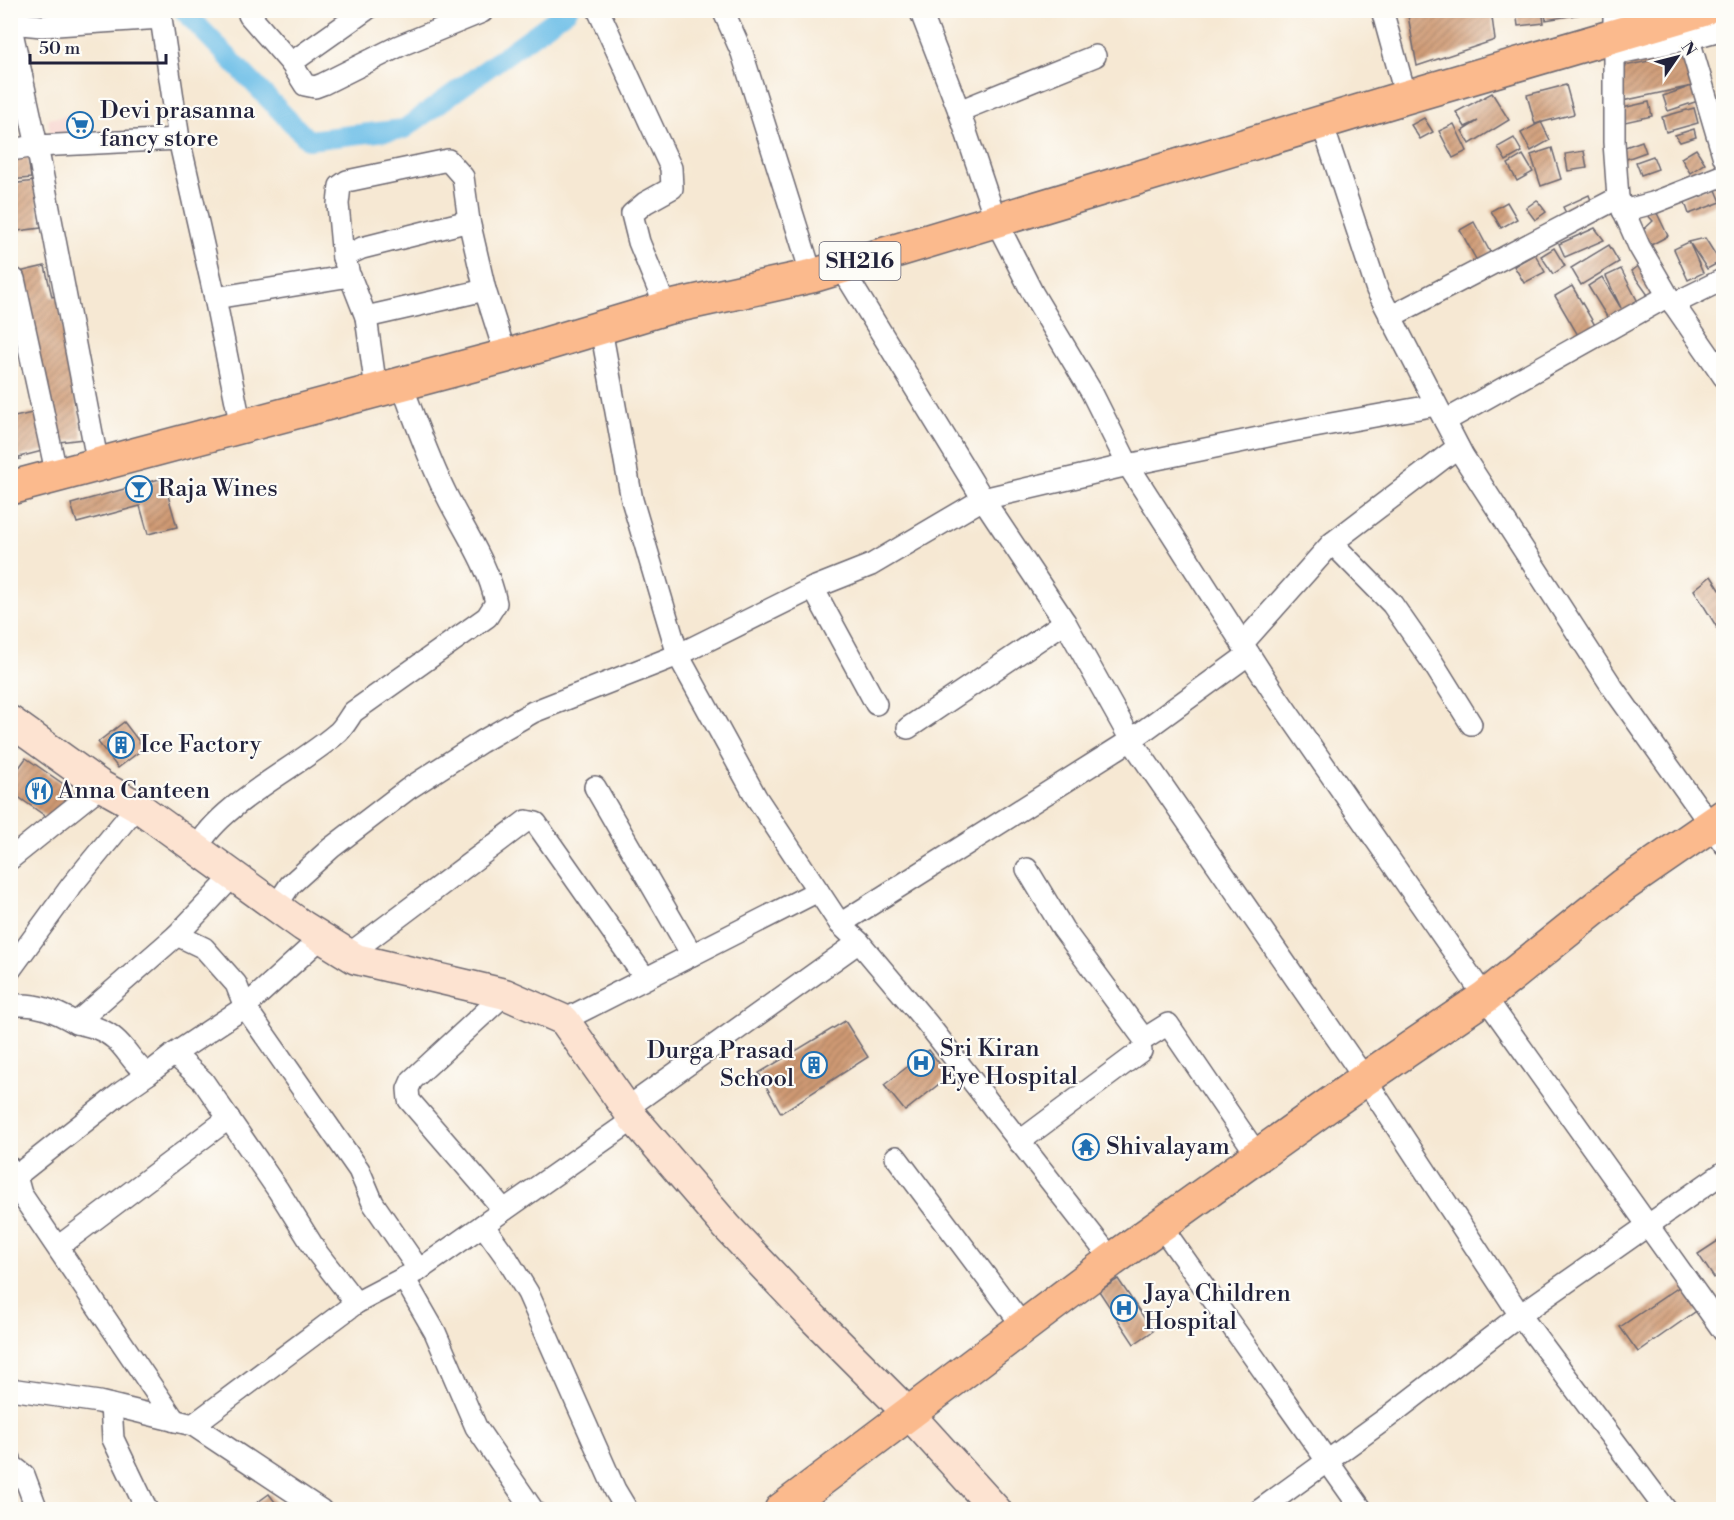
<svg xmlns="http://www.w3.org/2000/svg" width="1734" height="1520" viewBox="0 0 1734 1520" font-family="'Libre Bodoni',serif">
  <defs>
    <pattern id="building-hatch" width="6" height="6" patternUnits="userSpaceOnUse" patternTransform="scale(1.5)"><rect width="6" height="6" fill="#cf9a73"/><path d="M-1 1l2-2M0 6l6-6M5 7l2-2" fill="none" stroke="#a87d60"/></pattern>
  </defs>
  <rect width="100%" height="100%" fill="#fdfcf7"/>
  <filter id="ink" filterUnits="userSpaceOnUse"><feTurbulence type="fractalNoise" baseFrequency=".0167" numOctaves="2"/><feDisplacementMap in="SourceGraphic" scale="12" xChannelSelector="R" yChannelSelector="G"/><feConvolveMatrix kernelMatrix="1 2 1 2 8 2 1 2 1" color-interpolation-filters="sRGB"/></filter>
  <filter id="wash" filterUnits="userSpaceOnUse"><feTurbulence type="fractalNoise" baseFrequency=".008" numOctaves="4" result="noise"/><feDisplacementMap in="SourceGraphic" scale="24" xChannelSelector="R" yChannelSelector="G"/><feGaussianBlur stdDeviation="1.35" result="paint"/><feColorMatrix in="noise" values="0 0 0 0 0 0 0 0 0 0 0 0 0 0 0 0 0 1.4 0 .05"/><feComposite in="paint" operator="in"/></filter>
  <g filter="url(#wash)">
    <rect width="100%" height="100%" fill="#f6e8d3"/>
    <path fill="#f7d0ca" d="M82,113L86,137L52,143L48,119Z"/>
    <g fill="none" stroke-linecap="round" stroke-linejoin="round">
      <path stroke="#6bbde7" stroke-width="20" d="M183,10L308,140L404,129L568,10"/>
    </g>
    <g id="blocks">
      <g fill="url(#building-hatch)">
        <path d="M1407,10H1491L1495,40L1417,66Z"/>
        <path d="M1516,10H1542L1544,23L1518,26Z"/>
        <path d="M1544,10H1593V12L1546,20Z"/>
        <path d="M1687,53L1701,100L1668,111L1663,96L1692,86L1622,101L1615,68Z"/>
        <path d="M1566,85L1574,114L1535,124L1527,95Z"/>
        <path d="M1492,93L1509,120L1470,144L1462,131L1478,121L1465,127L1456,112Z"/>
        <path d="M1649,102L1652,116L1625,122L1618,109Z"/>
        <path d="M1694,108L1698,123L1666,132L1662,117Z"/>
        <path d="M1424,118L1433,132L1420,139L1411,125Z"/>
        <path d="M1541,122L1550,140L1531,151L1521,133Z"/>
        <path d="M1454,124L1467,151L1453,158L1439,131Z"/>
        <path d="M1694,129L1696,137L1680,142L1675,135Z"/>
        <path d="M1514,138L1522,152L1506,161L1498,147Z"/>
        <path d="M1642,141L1646,152L1621,161L1617,150Z"/>
        <path d="M1552,148L1561,179L1541,186L1531,155Z"/>
        <path d="M1696,149L1705,163L1690,173L1681,158Z"/>
        <path d="M1584,151L1587,168L1568,171L1565,154Z"/>
        <path d="M1523,155L1533,172L1517,181L1508,164Z"/>
        <path d="M28,156L31,178L10,180V158Z"/>
        <path d="M1653,156L1658,169L1641,175L1636,162Z"/>
        <path d="M35,181L41,228L10,232V184Z"/>
        <path d="M1714,185L1721,202L1689,214L1683,197Z"/>
        <path d="M1589,195L1594,208L1569,219L1563,207Z"/>
        <path d="M1537,200L1546,212L1535,220L1526,208Z"/>
        <path d="M1507,202L1517,219L1501,228L1491,211Z"/>
        <path d="M1654,207L1668,236L1651,245L1640,233L1653,221L1643,210Z"/>
        <path d="M1474,222L1491,254L1477,261L1460,230Z"/>
        <path d="M1595,228L1604,240L1565,257L1559,244Z"/>
        <path d="M1705,238L1720,262L1707,269L1689,242L1703,273L1688,280L1674,249L1689,242Z"/>
        <path d="M1609,245L1619,262L1581,285L1571,268Z"/>
        <path d="M1554,248L1565,266L1553,274L1541,256Z"/>
        <path d="M1535,254L1545,272L1524,283L1514,266Z"/>
        <path d="M1643,262L1662,290L1650,298L1631,271Z"/>
        <path d="M45,266L52,297L58,296L83,439L51,443L19,272Z"/>
        <path d="M1621,269L1639,304L1609,320L1588,286L1602,277L1621,308L1606,276Z"/>
        <path d="M1572,286L1596,327L1579,337L1555,296Z"/>
        <path d="M41,411L50,449L19,457L20,459L10,462V418Z"/>
        <path d="M163,478L177,527L148,534L140,506L77,523L71,504Z"/>
        <path d="M1711,576L1724,596V639L1694,590Z"/>
        <path d="M124,722L144,748L118,768L98,742Z"/>
        <path d="M26,758L72,790L51,820L10,791V780Z"/>
        <path d="M845,1021L868,1057L781,1113L759,1073Z"/>
        <path d="M929,1050L949,1076L905,1111L884,1085Z"/>
        <path d="M1724,1237V1270L1714,1278L1698,1254Z"/>
        <path d="M1118,1279L1153,1331L1134,1344L1099,1291Z"/>
        <path d="M1685,1283L1702,1307L1638,1352L1620,1327Z"/>
        <path d="M269,1494L281,1510H247Z"/>
      </g>
    </g>
  </g>
  <g filter="url(#ink)">
    <use href="#blocks" fill-opacity="0" stroke="#6c6770" stroke-width="1.5"/>
    <g fill="none" stroke-linecap="round" stroke-linejoin="round">
      <defs>
        <g id="street">
          <path d="M255,10L249,15L291,63L366,10"/>
          <path d="M723,10L742,53L812,276"/>
          <path d="M920,10L959,111L996,221L1033,294L1091,391L1128,465L1274,693L1485,997L1724,1332"/>
          <path d="M1382,10L1406,97"/>
          <path d="M1614,10V142L1618,198L1639,246L1668,296L1724,377"/>
          <path d="M600,14L671,168L672,188L645,203L632,214L639,242L666,308"/>
          <path d="M1682,16L1724,158"/>
          <path d="M10,23L37,146L179,139L215,298L241,427"/>
          <path d="M11,23L42,26L161,18L179,139"/>
          <path d="M1614,54L1688,39L1724,29"/>
          <path d="M291,63L305,85L315,87L323,84L399,46L482,12"/>
          <path d="M959,111L1095,56"/>
          <path d="M1322,123L1377,290L1463,456L1613,688L1724,844"/>
          <path d="M10,150L37,146L98,465"/>
          <path d="M1623,211L1653,203L1724,175"/>
          <path d="M343,258L338,204L340,186L347,181L448,160L463,177L469,221"/>
          <path d="M841,267L983,499L1065,622L1131,740L1365,1079L1520,1315L1666,1510"/>
          <path d="M348,270L343,257L362,248L469,221L485,290"/>
          <path d="M10,280L14,279L57,476"/>
          <path d="M215,298L350,276L366,317L376,389"/>
          <path d="M1673,304L1724,279"/>
          <path d="M366,317L485,290L506,356"/>
          <path d="M1390,317L1618,198"/>
          <path d="M601,329L632,500L678,655L756,797L840,924L859,942L927,1023L1112,1260"/>
          <path d="M1445,421L1668,296"/>
          <path d="M1332,543L1392,604L1433,663L1471,724"/>
          <path d="M813,588L876,704"/>
          <path d="M1242,644L1332,543L1458,447"/>
          <path d="M908,728L1065,622"/>
          <path d="M595,787L692,955"/>
          <path d="M197,849C218,805 298,767 336,734C343,729 348,719 353,712L487,617L496,603C489,566 465,532 448,498C429,461 416,422 401,383"/>
          <path d="M10,859L101,786"/>
          <path d="M1027,869L1063,929L1144,1039L1168,1024L1258,1156"/>
          <path d="M276,906L290,885L331,848L408,789L481,742L533,712L678,655L813,588L871,565L983,499L1128,465L1292,431L1436,405"/>
          <path d="M840,924L1131,740L1249,654"/>
          <path d="M177,935L204,948L236,984L245,1007L359,1170L373,1203L419,1270L634,1119"/>
          <path d="M348,955L526,821L536,823L645,978"/>
          <path d="M10,970L72,885L137,806"/>
          <path d="M10,1006C35,1002 55,1011 76,1023L177,935L234,875"/>
          <path d="M564,1020L818,891"/>
          <path d="M76,1023C91,1026 104,1029 115,1039C128,1050 133,1065 148,1074L174,1054L203,1081L278,1190L318,1254L356,1303L419,1270"/>
          <path d="M174,1054L245,1007L322,937"/>
          <path d="M627,1108L859,942"/>
          <path d="M1019,1142L1141,1051"/>
          <path d="M896,1157L1023,1326"/>
          <path d="M10,1168L16,1176L122,1092L148,1074"/>
          <path d="M16,1176L21,1194L175,1421"/>
          <path d="M504,1210L409,1100L408,1089L412,1080L505,994"/>
          <path d="M483,1225L506,1257L528,1293L615,1490L627,1510"/>
          <path d="M1161,1226L1362,1510"/>
          <path d="M58,1247L229,1118"/>
          <path d="M404,1278L435,1332L476,1427L533,1510"/>
          <path d="M10,1389L99,1402L193,1425L321,1510"/>
          <path d="M111,1405L113,1439L147,1510"/>
          <path d="M193,1425L356,1303"/>
          <path d="M10,1459L11,1465L24,1475L37,1510"/>
          <path d="M1260,1510L1388,1417L1520,1315L1724,1172"/>
        </g>
        <path id="secondary" d="M10,721L101,786L137,806L303,926L356,959L505,994L564,1020L634,1119L727,1227L815,1320L907,1412L996,1510"/>
        <path id="primary" d="M10,488L506,356L666,308L812,276L1406,97L1702,10"/>
        <path id="highway" d="M781,1510L1112,1260L1365,1079L1485,997L1624,885L1724,816"/>
      </defs>
      <use href="#street" stroke="#6c6770" stroke-width="24"/>
      <use href="#secondary" stroke="#6c6770" stroke-width="33"/>
      <use href="#primary" stroke="#6c6770" stroke-width="36"/>
      <use href="#highway" stroke="#6c6770" stroke-width="36"/>
      <use href="#street" stroke="#fff" stroke-width="21"/>
      <use href="#secondary" stroke="#fde3d1" stroke-width="30"/>
      <use href="#primary" stroke="#fbba8d" stroke-width="33"/>
      <use href="#highway" stroke="#fbba8d" stroke-width="33"/>
    </g>
  </g>
  <defs>
    <symbol id="supermarket-ring" viewBox="-11 -11 22 22"><circle r="9.5" fill="#fdfcf7" stroke="#1f6fb2" stroke-width="1.5"/><path d="M-6-5.5h2.5l.6 2H6L4.5 2H-2.5L-4.4-4H-6ZM-1.5 3.2a1.3 1.3 0 1 0 .1 0ZM3 3.2a1.3 1.3 0 1 0 .1 0Z" fill="#1f6fb2"/></symbol>
    <symbol id="bar-ring" viewBox="-11 -11 22 22"><circle r="9.5" fill="#fdfcf7" stroke="#1f6fb2" stroke-width="1.5"/><path d="M-6-5H6L.8 .8V4.5H3.5V6h-7V4.5H-.8V.8Z" fill="#1f6fb2"/></symbol>
    <symbol id="building-ring" viewBox="-11 -11 22 22"><circle r="9.5" fill="#fdfcf7" stroke="#1f6fb2" stroke-width="1.5"/><path d="M-4-6H4V6H1V3H-1V6H-4ZM-2.5-4.3h1.7v1.8h-1.7ZM.8-4.3h1.7v1.8H.8ZM-2.5-1h1.7V.8h-1.7ZM.8-1h1.7V.8H.8Z" fill="#1f6fb2"/></symbol>
    <symbol id="restaurant-ring" viewBox="-11 -11 22 22"><circle r="9.5" fill="#fdfcf7" stroke="#1f6fb2" stroke-width="1.5"/><path d="M-5-6h1v4h1v-4h1v4h1v-4h1v5L-1.5 .5V6h-2V.5L-5-1ZM5-6V6H3V1.5H1.5Q1.5-4 5-6Z" fill="#1f6fb2"/></symbol>
    <symbol id="hospital-ring" viewBox="-11 -11 22 22"><circle r="9.5" fill="#fdfcf7" stroke="#1f6fb2" stroke-width="1.5"/><path d="M-5-5h3v3.5h4V-5h3V5h-3V1.5h-4V5h-3Z" fill="#1f6fb2"/></symbol>
    <symbol id="temple-ring" viewBox="-11 -11 22 22"><circle r="9.5" fill="#fdfcf7" stroke="#1f6fb2" stroke-width="1.5"/><path d="M0-6L5-2H3V0L6.5 2.5H4V6H1.5V3h-3V6H-4V2.5H-6.5L-3 0V-2H-5Z" fill="#1f6fb2"/></symbol>
  </defs>
  <g fill-rule="evenodd">
    <use href="#supermarket-ring" x="65" y="110" width="30" height="30"/>
    <use href="#bar-ring" x="124" y="474" width="30" height="30"/>
    <use href="#building-ring" x="106" y="730" width="30" height="30"/>
    <use href="#restaurant-ring" x="24" y="776" width="30" height="30"/>
    <use href="#hospital-ring" x="906" y="1048" width="30" height="30"/>
    <use href="#building-ring" x="799" y="1050" width="30" height="30"/>
    <use href="#temple-ring" x="1071" y="1132" width="30" height="30"/>
    <use href="#hospital-ring" x="1109" y="1293" width="30" height="30"/>
  </g>
  <g text-anchor="middle" dominant-baseline="central" stroke-width="4.5" stroke-linejoin="round" paint-order="stroke">
    <rect fill="#fdfcf7" stroke="#646373" stroke-width="1.5" x="819.5" y="242" width="81" height="38" rx="4.5"/>
    <g font-size="22" font-weight="bold" fill="#22223b">
      <text x="860" y="261">SH216</text>
    </g>
    <g font-size="24" fill="#22223b" stroke="#fdfcf7" text-anchor="start">
      <text x="100" y="111">Devi prasanna<tspan x="100" dy="28">fancy store</tspan></text>
      <text x="158" y="489">Raja Wines</text>
      <text x="140" y="745">Ice Factory</text>
      <text x="58" y="791">Anna Canteen</text>
      <text x="940" y="1049">Sri Kiran<tspan x="940" dy="28">Eye Hospital</tspan></text>
      <text x="794" y="1051" text-anchor="end">Durga Prasad<tspan x="794" dy="28">School</tspan></text>
      <text x="1106" y="1147">Shivalayam</text>
      <text x="1144" y="1294">Jaya Children<tspan x="1144" dy="28">Hospital</tspan></text>
    </g>
  </g>
  <rect width="1734" height="1520" fill="none" stroke="#fdfcf7" stroke-width="36"/>
  <g transform="translate(1677 57) rotate(55)" stroke="#fdfcf7" stroke-width="4.5" paint-order="stroke">
  <path d="M0-4.5L10 22L0 15L-10 22Z" fill="#22223b"/>
  <text y="-9" font-size="16" font-weight="bold" text-anchor="middle" fill="#22223b">N</text>
  </g>
  <path d="M30 54v9h136v-9" fill="none" stroke="#22223b" stroke-width="3"/>
  <text x="39" y="54" font-size="18" fill="#22223b" stroke="#fdfcf7" stroke-width="4.5" paint-order="stroke">50 m</text>
</svg>
